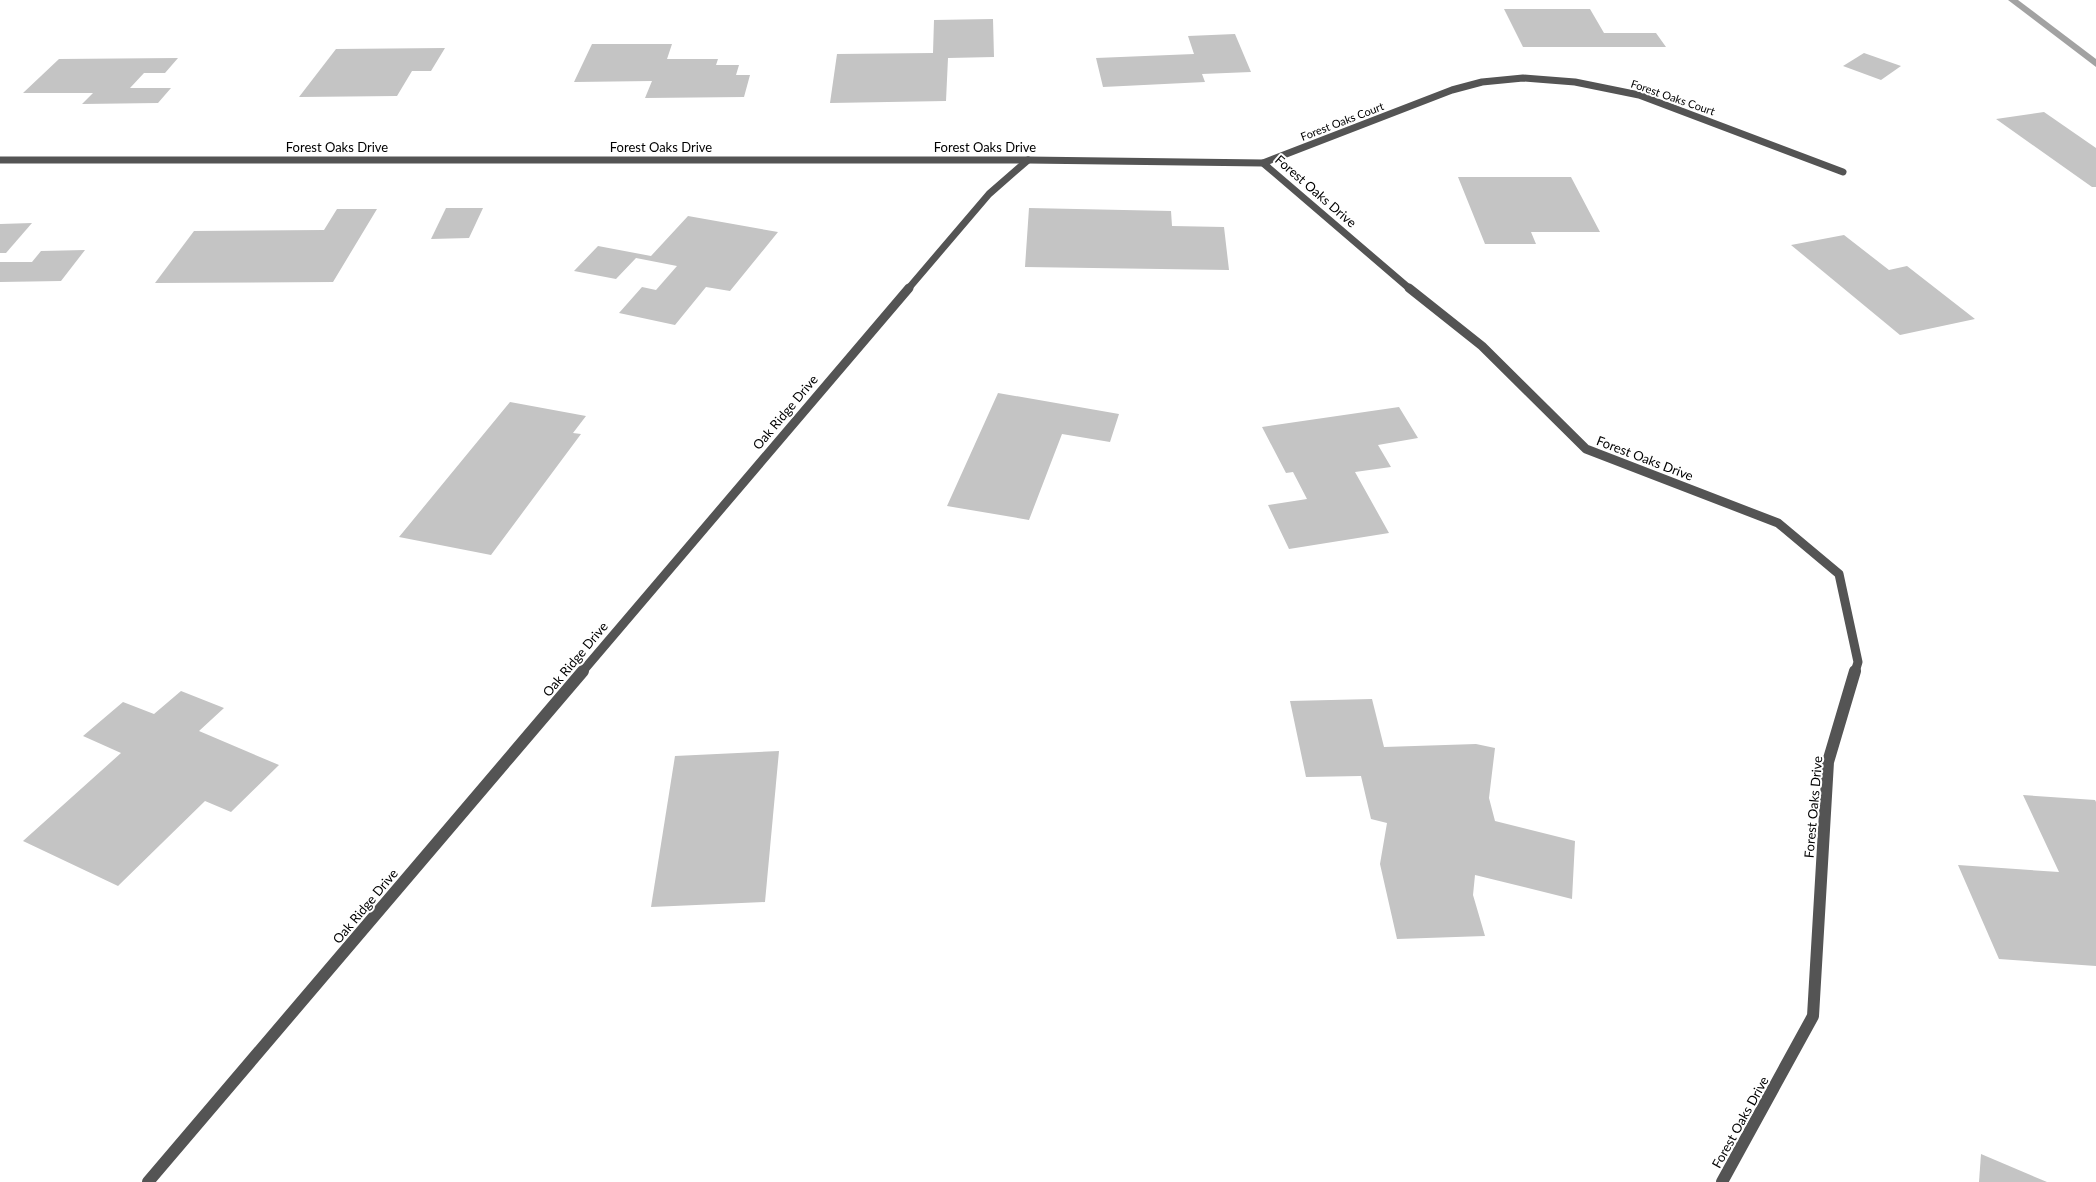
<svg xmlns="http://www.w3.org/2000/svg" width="2096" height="1182" viewBox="0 0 2096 1182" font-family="Lato,sans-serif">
  <rect width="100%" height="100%" fill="#fff"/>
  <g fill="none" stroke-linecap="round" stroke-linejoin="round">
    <path fill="#a2a2a2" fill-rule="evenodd" d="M2008,0H2018L2096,59V67Z"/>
  </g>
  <g fill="#c4c4c4">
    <path d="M1504,9H1590L1604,33H1656L1666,47H1523Z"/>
    <path d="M993,19L994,57L948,58L946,101L830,103L837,54L933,53L934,20Z"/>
    <path d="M1235,34L1251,72L1202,74L1205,82L1103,87L1096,58L1194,54L1188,36Z"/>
    <path d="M592,44H672L667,59H718L716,65H739L736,75H750L744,97L645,98L652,81L574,82Z"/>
    <path d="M445,48L431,71H412L397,96L299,97L336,49Z"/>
    <path d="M1864,53L1901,66L1881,80L1843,66Z"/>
    <path d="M178,58L165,73H144L130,88H171L158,103L82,104L93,93H23L59,59Z"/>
    <path d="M2044,112L2096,148V187H2092L1996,119Z"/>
    <path d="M1458,177H1571L1600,232H1531L1536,244H1485Z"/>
    <path d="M446,208H483L469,238L431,239Z"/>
    <path d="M1029,208L1171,211L1172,226L1224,227L1229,270L1025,267Z"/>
    <path d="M337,209H377L333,282L155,283L194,231L324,230Z"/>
    <path d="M688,216L778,232L730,291L706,287L675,325L619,313L642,287L656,290L677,266L636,258L616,279L574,271L598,246L651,256Z"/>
    <path d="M32,223L6,253H0V224Z"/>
    <path d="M1844,235L1889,270L1907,266L1975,319L1900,335L1791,245Z"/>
    <path d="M85,250L61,281L0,282V262H32L41,251Z"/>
    <path d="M998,393L1119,414L1110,442L1062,434L1029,520L947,506Z"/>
    <path d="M510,402L586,416L573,433L581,434L491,555L399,537Z"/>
    <path d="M1399,407L1418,438L1378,445L1391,467L1355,472L1389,533L1289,549L1268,505L1307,499L1293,472L1286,473L1262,427Z"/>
    <path d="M181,691L224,708L199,731L279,765L231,812L205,801L118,886L23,841L121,753L83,736L123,702L154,714Z"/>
    <path d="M1372,699L1384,747L1476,744L1495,748L1489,798L1495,821L1575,841L1572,899L1475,875L1473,895L1485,936L1397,939L1380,864L1387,823L1371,819L1361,776L1306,777L1290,701Z"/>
    <path d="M779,751L765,902L651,907L675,756Z"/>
    <path d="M2023,795L2095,800L2096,802V966L1999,959L1958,865L2059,872Z"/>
    <path d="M1981,1154L2047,1182H1979Z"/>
  </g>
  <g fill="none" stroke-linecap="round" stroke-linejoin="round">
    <g stroke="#545454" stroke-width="7">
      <path d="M0,160H1028L1263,163L1410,289"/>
      <path d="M1263,163L1452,90L1482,82L1523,78L1575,82L1639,95L1843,172"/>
      <path d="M908,289L989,194L1028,160"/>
    </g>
    <g stroke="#545454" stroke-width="9">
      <path d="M1409,288L1482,346L1586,449L1778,523L1839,574L1858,662L1855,672"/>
      <path d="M582,672L909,288"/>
    </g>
    <g stroke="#545454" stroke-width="12">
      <path d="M148,1182L583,671"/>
      <path d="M1722,1182L1813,1016L1828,762L1855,671"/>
    </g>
  </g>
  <g text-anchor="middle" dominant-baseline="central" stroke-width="4" stroke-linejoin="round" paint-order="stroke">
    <g font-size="11" fill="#000" stroke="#fff">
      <text transform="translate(1673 97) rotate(19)">Forest Oaks Court</text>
      <text transform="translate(1342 121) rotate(-21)">Forest Oaks Court</text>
    </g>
    <g font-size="13" fill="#000" stroke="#fff">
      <text x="337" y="147">Forest Oaks Drive</text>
      <text x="661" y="147">Forest Oaks Drive</text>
      <text x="985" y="147">Forest Oaks Drive</text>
      <text transform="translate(1316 191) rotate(41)">Forest Oaks Drive</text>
      <text transform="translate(785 412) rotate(-50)">Oak Ridge Drive</text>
      <text transform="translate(1645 458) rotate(21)">Forest Oaks Drive</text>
      <text transform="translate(575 659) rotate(-50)">Oak Ridge Drive</text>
      <text transform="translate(1813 807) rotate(-85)">Forest Oaks Drive</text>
      <text transform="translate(365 906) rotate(-50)">Oak Ridge Drive</text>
      <text transform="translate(1740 1122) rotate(-61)">Forest Oaks Drive</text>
    </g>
  </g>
</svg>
